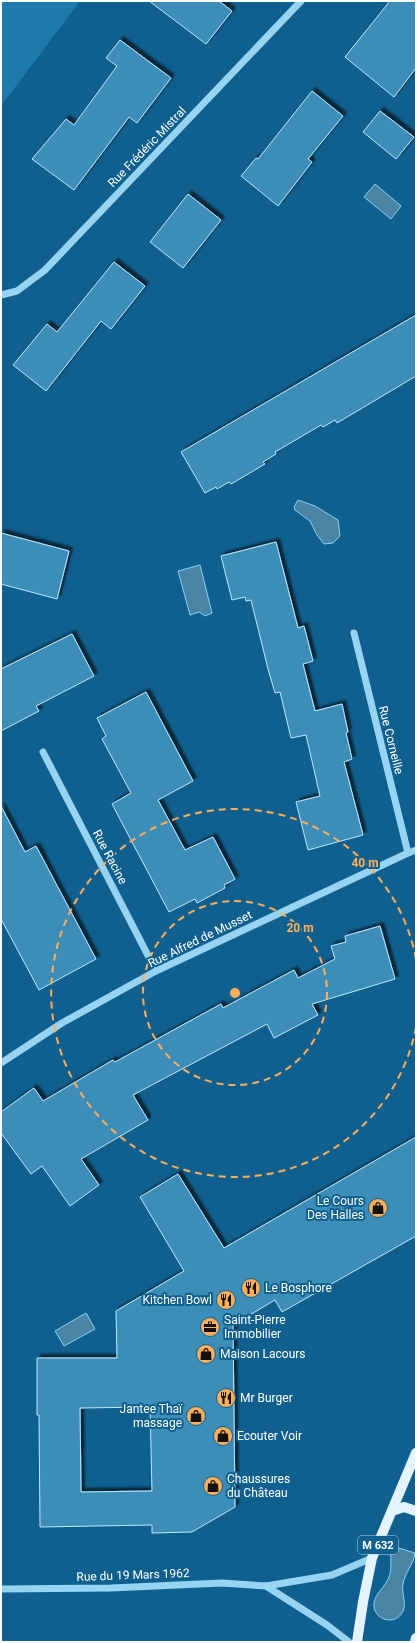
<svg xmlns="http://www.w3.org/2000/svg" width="417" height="1643" viewBox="0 0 417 1643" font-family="Roboto,sans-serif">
  <defs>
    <filter id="shadow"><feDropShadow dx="3.5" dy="-3.5" stdDeviation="1" flood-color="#0009"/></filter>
  </defs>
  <rect width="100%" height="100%" fill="#0f608e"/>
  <path fill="#1d7aac" d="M1,1H80L1,106Z"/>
  <g fill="#4984a5" stroke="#88d2f7">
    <path d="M375,184L401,206L391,219L364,197Z"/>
    <path d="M298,500L315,506L338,520L340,536L333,543L324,544L317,535L310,521L295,510L294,507Z"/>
    <path d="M200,565L212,613L205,616L199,612L190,615L178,571Z"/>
    <path d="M86,1313L95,1329L64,1346L55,1331Z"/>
    <path d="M392,1546L415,1553C414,1564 405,1572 403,1584C401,1593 407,1602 403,1611C396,1627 372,1620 374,1603C375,1594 386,1586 389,1577C393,1567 389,1556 392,1546Z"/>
  </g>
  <g fill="#3c8db9" stroke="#bee8fe" fill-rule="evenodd" filter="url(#shadow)">
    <path d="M149,1H219L232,11L206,44Z"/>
    <path d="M390,1H416V68L394,97L345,57Z"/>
    <path d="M120,40L171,78L137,123L129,117L74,190L32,159L66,119L74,125L117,66L106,58Z"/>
    <path d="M312,91L343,116L308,159L312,162L278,206L241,176L256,158L258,159Z"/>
    <path d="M380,111L414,137L396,159L363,132Z"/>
    <path d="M188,194L221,220L183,268L150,242Z"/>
    <path d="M114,262L145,286L111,329L101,321L46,391L13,365L47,324L57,332Z"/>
    <path d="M416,315V376L337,423L335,420L323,427L321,425L275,452L276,454L263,462L265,464L231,484L229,482L217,489L216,487L205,493L181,452Z"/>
    <path d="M1,533L69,551L57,599L1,584Z"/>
    <path d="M276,542L298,628L304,626L313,661L303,664L315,711L342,704L348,732L346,733L352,759L344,762L363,835L308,850L296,802L320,796L306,735L291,738L280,692L275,693L268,669L251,600L246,601L245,597L232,600L221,556Z"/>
    <path d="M72,634L94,676L36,706L39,711L1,731V669Z"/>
    <path d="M146,692L193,781L158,800L185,850L213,837L235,879L224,885L225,888L197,903L195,899L169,912L112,804L131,793L102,739L106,736L97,718Z"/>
    <path d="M1,806L25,852L36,846L96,959L39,990L1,919Z"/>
    <path d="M380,926L395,979L312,1004L318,1015L274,1038L267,1024L133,1095L148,1120L81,1159L99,1185L70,1206L42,1166L31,1174L1,1133V1112L34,1088L43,1101L113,1060L115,1062L221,1004L223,1008L294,970L298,978L335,959L331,946L346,942L345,936Z"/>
    <path d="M416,1137V1236L282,1312L275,1300L233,1325L235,1507L192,1532L152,1533V1525L40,1527L39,1415H37V1358H117L116,1311L184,1271L140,1197L178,1174L224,1248ZM150,1407L152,1491L81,1492L80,1408Z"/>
  </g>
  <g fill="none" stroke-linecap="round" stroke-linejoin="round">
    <g stroke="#97d3f3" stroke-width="7">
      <path d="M1,295L17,291L45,270L301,1"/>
      <path d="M354,633L408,853"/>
      <path d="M43,752L156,971"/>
      <path d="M1,1063L62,1023L156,971L408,853L416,850"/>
      <path d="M266,1586L327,1625L349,1642"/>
      <path d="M1,1589L111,1588L222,1583L266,1586L332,1575L372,1558"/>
    </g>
    <g stroke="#e3f3ff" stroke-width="10">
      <path d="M392,1511L404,1507L416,1511"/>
      <path d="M357,1642L363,1602L372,1558L416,1453"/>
      <path d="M415,1642L416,1638"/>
    </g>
  </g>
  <g fill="none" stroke="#ffae59" stroke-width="2" stroke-dasharray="7 5">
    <circle cx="235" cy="993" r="92"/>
    <path d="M416 1027A184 184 0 1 1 416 959"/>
  </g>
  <defs>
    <symbol id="shop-disc" viewBox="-11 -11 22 22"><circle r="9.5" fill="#ffae59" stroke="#0f608e"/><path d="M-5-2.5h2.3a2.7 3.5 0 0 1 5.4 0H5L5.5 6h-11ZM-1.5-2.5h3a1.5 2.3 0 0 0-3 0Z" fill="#111"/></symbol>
    <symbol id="restaurant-disc" viewBox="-11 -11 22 22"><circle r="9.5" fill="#ffae59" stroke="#0f608e"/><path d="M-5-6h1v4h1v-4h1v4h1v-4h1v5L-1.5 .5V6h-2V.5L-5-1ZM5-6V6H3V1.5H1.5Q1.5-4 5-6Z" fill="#111"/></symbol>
    <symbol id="office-disc" viewBox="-11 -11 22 22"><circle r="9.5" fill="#ffae59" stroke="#0f608e"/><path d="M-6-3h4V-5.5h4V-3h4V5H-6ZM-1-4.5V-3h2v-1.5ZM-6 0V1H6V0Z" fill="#111"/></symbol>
  </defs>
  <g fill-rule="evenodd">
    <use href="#shop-disc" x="367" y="1197" width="22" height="22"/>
    <use href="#restaurant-disc" x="240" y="1277" width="22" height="22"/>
    <use href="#restaurant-disc" x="215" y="1289" width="22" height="22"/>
    <use href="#office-disc" x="199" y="1316" width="22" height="22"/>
    <use href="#shop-disc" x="195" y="1343" width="22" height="22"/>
    <use href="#restaurant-disc" x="215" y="1387" width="22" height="22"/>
    <use href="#shop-disc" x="185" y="1405" width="22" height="22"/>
    <use href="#shop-disc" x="212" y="1425" width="22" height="22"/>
    <use href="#shop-disc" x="202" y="1475" width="22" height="22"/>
  </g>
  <g text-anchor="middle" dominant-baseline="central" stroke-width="4" stroke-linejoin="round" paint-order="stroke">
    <rect fill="#0f608e" stroke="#b7cfdd" stroke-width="1" x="358" y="1536" width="40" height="18" rx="3"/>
    <g font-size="11" font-weight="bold" fill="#fff">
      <text x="378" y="1545">M 632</text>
    </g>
    <g font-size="12" fill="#fff" stroke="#0f608e">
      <text transform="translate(147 147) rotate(-46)">Rue Frédéric Mistral</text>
      <text transform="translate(391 740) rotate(76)">Rue Corneille</text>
      <text transform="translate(110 857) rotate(62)">Rue Racine</text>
      <text transform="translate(200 939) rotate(-26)">Rue Alfred de Musset</text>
      <text transform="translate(133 1575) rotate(-2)">Rue du 19 Mars 1962</text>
    </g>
    <g font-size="12" fill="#fff" stroke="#0f608e" text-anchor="start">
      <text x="364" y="1201" text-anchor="end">Le Cours<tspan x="364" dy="14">Des Halles</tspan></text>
      <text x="265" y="1288">Le Bosphore</text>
      <text x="212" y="1300" text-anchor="end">Kitchen Bowl</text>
      <text x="224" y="1320">Saint-Pierre<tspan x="224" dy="14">Immobilier</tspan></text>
      <text x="220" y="1354">Maison Lacours</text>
      <text x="240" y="1398">Mr Burger</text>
      <text x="182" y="1409" text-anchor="end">Jantee Thaï<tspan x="182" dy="14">massage</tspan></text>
      <text x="237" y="1436">Ecouter Voir</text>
      <text x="227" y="1479">Chaussures<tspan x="227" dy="14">du Château</tspan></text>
    </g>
  </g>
  <circle cx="235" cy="993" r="6" fill="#ffae59" stroke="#0f608e" stroke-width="2"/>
  <g font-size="12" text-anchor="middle" font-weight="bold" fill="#ffae59" stroke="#0f608e" stroke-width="4" stroke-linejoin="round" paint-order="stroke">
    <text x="365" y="867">40 m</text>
    <text x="300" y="932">20 m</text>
  </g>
  <rect width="417" height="1643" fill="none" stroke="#ffffff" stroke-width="4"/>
</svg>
